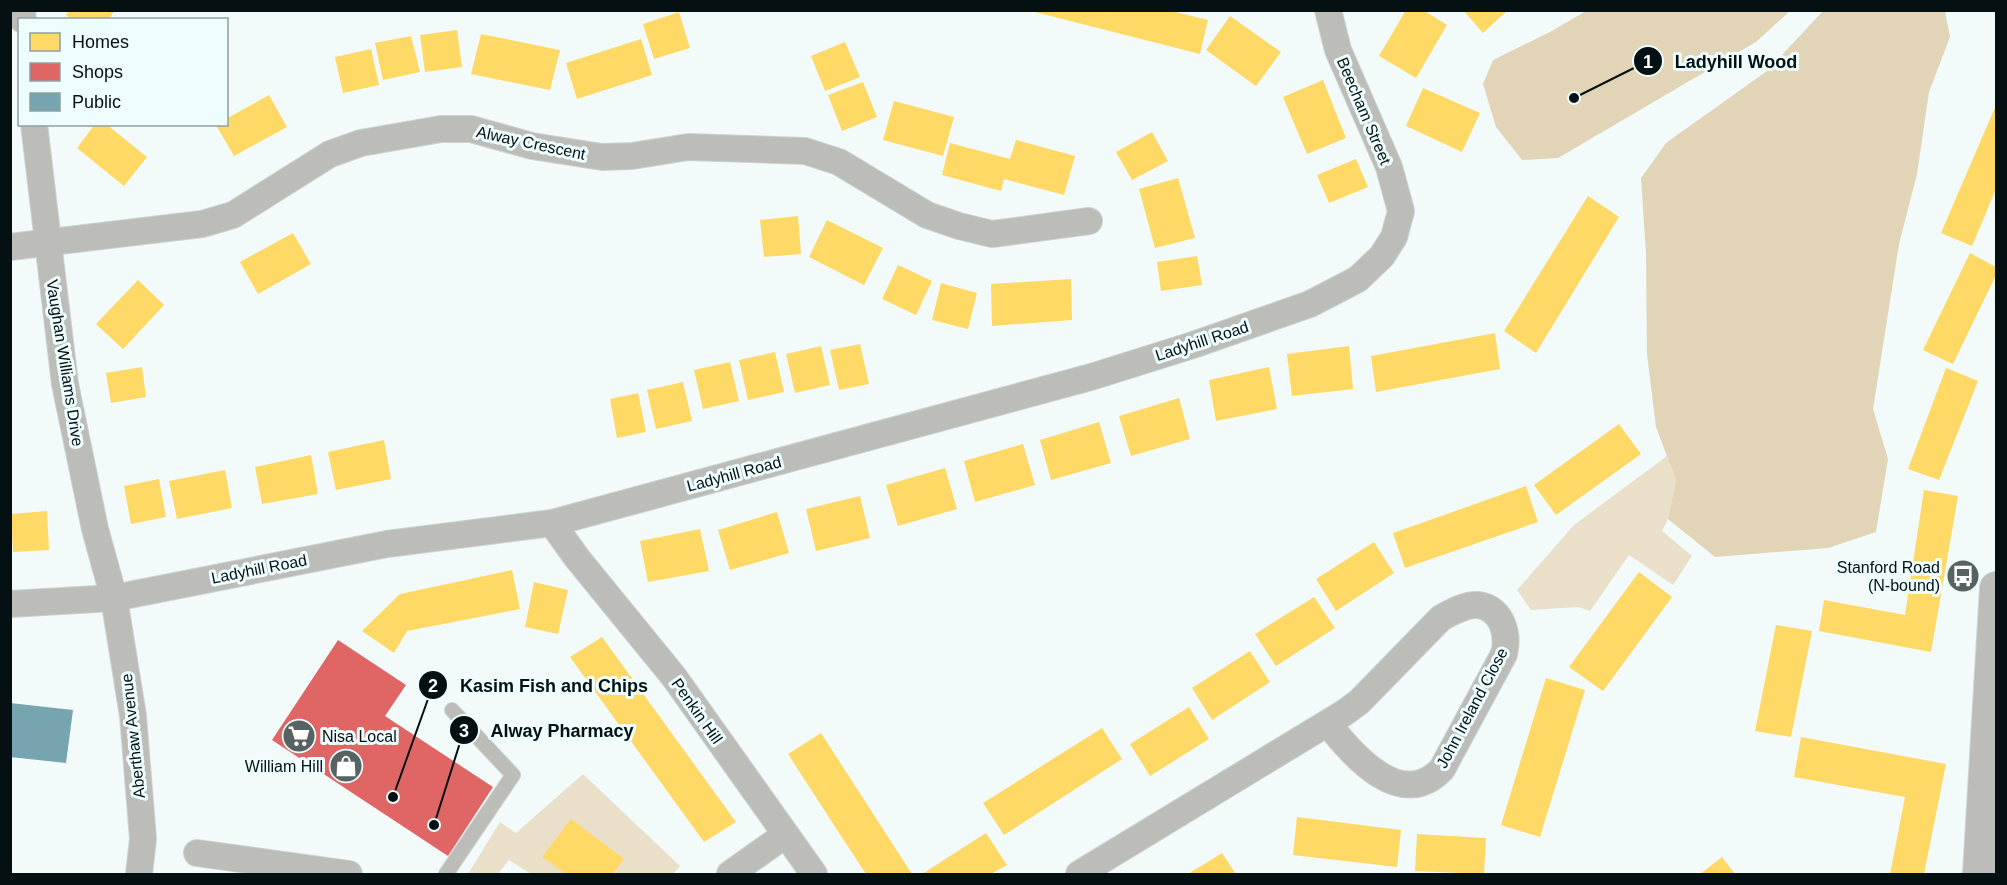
<svg xmlns="http://www.w3.org/2000/svg" width="2007" height="885" viewBox="0 0 2007 885" font-family="Helvetica,sans-serif">
  <rect width="100%" height="100%" fill="#f2fafa"/>
  <g fill="#eae0ca">
    <path d="M1667,456L1676,480L1668,519L1662,531L1692,556L1673,585L1629,555L1590,611L1578,607L1531,610L1517,590L1574,525Z"/>
    <path d="M583,774L680,866L673,874H531L509,860L498,874H468L500,822L516,833Z"/>
  </g>
  <g fill="#e2d4b7">
    <path d="M1586,11V10L1790,11L1756,42L1558,158L1522,160L1496,127L1483,84L1493,60L1550,32Z"/>
    <path d="M1823,11H1945L1950,37L1929,92L1917,174L1899,244L1873,409L1888,459L1876,532L1828,548L1715,557L1668,519L1676,480L1656,427L1647,354L1646,254L1641,178L1666,143L1767,71Z"/>
  </g>
  <g fill="#ffd966">
    <path d="M70,10H115L108,20H73L66,15Z"/>
    <path d="M1027,10H1168L1208,20L1200,54Z"/>
    <path d="M1406,10H1423L1447,25L1416,78L1379,56Z"/>
    <path d="M1463,10H1508L1483,33Z"/>
    <path d="M679,12L690,48L654,59L643,24Z"/>
    <path d="M1230,16L1281,52L1256,86L1206,50Z"/>
    <path d="M457,30L462,67L425,72L420,35Z"/>
    <path d="M481,34L560,50L550,90L471,74Z"/>
    <path d="M411,36L420,72L383,80L375,43Z"/>
    <path d="M641,39L652,75L577,99L566,63Z"/>
    <path d="M845,42L860,77L825,91L811,56Z"/>
    <path d="M371,49L379,85L343,93L335,57Z"/>
    <path d="M1323,80L1346,138L1307,154L1283,97Z"/>
    <path d="M863,82L877,117L842,131L828,95Z"/>
    <path d="M1423,88L1480,113L1462,152L1406,126Z"/>
    <path d="M269,95L287,127L234,156L216,125L226,124V119Z"/>
    <path d="M894,101L954,117L943,156L883,140Z"/>
    <path d="M1996,105V189L1972,246L1941,233Z"/>
    <path d="M95,124H106L147,157L124,186L77,148Z"/>
    <path d="M1152,132L1168,161L1132,180L1116,152Z"/>
    <path d="M1016,140L1075,156L1064,195L1004,179L1001,191L942,175L950,143L1010,159Z"/>
    <path d="M1356,159L1368,187L1329,203L1317,175Z"/>
    <path d="M1178,178L1195,238L1155,248L1139,189Z"/>
    <path d="M1588,196L1619,217L1536,353L1504,331Z"/>
    <path d="M798,216L801,254L764,257L760,220Z"/>
    <path d="M827,220L883,248L864,285L809,257Z"/>
    <path d="M293,233L311,264L258,294L240,262Z"/>
    <path d="M1970,253L1996,267V275L1953,364L1923,350Z"/>
    <path d="M1197,256L1202,285L1161,291L1157,262Z"/>
    <path d="M898,265L932,281L916,315L882,299Z"/>
    <path d="M1071,279L1072,320L992,326L991,284Z"/>
    <path d="M138,280L164,305L123,349L96,324Z"/>
    <path d="M941,283L977,293L968,329L932,320Z"/>
    <path d="M1495,333L1500,369L1376,392L1371,356Z"/>
    <path d="M860,344L869,384L839,390L830,350Z"/>
    <path d="M821,346L830,385L795,393L786,354Z"/>
    <path d="M1349,346L1353,389L1292,396L1287,354Z"/>
    <path d="M775,352L784,392L748,400L739,360Z"/>
    <path d="M730,362L739,401L703,409L694,370Z"/>
    <path d="M142,367L146,397L111,403L106,373Z"/>
    <path d="M1269,367L1277,409L1216,421L1209,380Z"/>
    <path d="M1946,368L1978,381L1939,480L1908,469Z"/>
    <path d="M683,382L692,421L656,429L647,390Z"/>
    <path d="M638,393L646,432L617,438L610,399Z"/>
    <path d="M1179,398L1190,439L1131,456L1119,416Z"/>
    <path d="M1099,422L1111,463L1051,480L1040,440Z"/>
    <path d="M1619,424L1641,454L1556,515L1534,485Z"/>
    <path d="M384,440L391,479L336,490L328,452Z"/>
    <path d="M1023,444L1035,485L975,502L964,461Z"/>
    <path d="M311,455L318,494L262,504L255,467Z"/>
    <path d="M945,468L957,509L898,526L886,485Z"/>
    <path d="M225,470L232,508L177,519L169,481Z"/>
    <path d="M159,479L166,517L131,524L124,486Z"/>
    <path d="M1526,486L1538,522L1405,568L1393,533Z"/>
    <path d="M1924,490L1958,496L1931,652L1819,631L1824,600L1905,615Z"/>
    <path d="M860,496L870,538L816,551L806,509Z"/>
    <path d="M47,511L49,550L13,552L11,514Z"/>
    <path d="M777,512L789,553L730,570L718,530Z"/>
    <path d="M700,529L709,571L648,582L640,541Z"/>
    <path d="M1374,542L1394,573L1336,611L1316,579Z"/>
    <path d="M512,570L520,609L407,631L394,653L362,631L400,594Z"/>
    <path d="M1639,572L1672,597L1603,691L1569,667Z"/>
    <path d="M534,582L568,590L558,634L525,627Z"/>
    <path d="M1314,597L1335,628L1276,666L1255,634Z"/>
    <path d="M1776,625L1812,631L1791,737L1755,731Z"/>
    <path d="M602,637L736,822L704,842L570,657Z"/>
    <path d="M1250,651L1270,682L1212,720L1192,688Z"/>
    <path d="M1546,678L1585,690L1540,837L1501,825Z"/>
    <path d="M1189,707L1209,739L1150,776L1130,744Z"/>
    <path d="M1102,728L1122,759L1004,835L983,803Z"/>
    <path d="M821,733L841,764L912,874H866L843,839L788,754Z"/>
    <path d="M1801,737L1946,764L1924,874H1890L1905,797L1794,777Z"/>
    <path d="M1297,817L1401,830L1397,867L1293,855Z"/>
    <path d="M571,819L624,859L613,874H566L542,857Z"/>
    <path d="M986,833L1007,865L991,874H922Z"/>
    <path d="M1417,834L1486,838L1484,874L1415,871Z"/>
    <path d="M1222,853L1236,874H1188Z"/>
    <path d="M1722,857L1735,874H1700Z"/>
  </g>
  <path fill="#e06666" d="M338,640L406,685L385,716L493,787L448,856L272,740Z"/>
  <path fill="#76a5af" d="M10,703L73,710L66,763L10,757Z"/>
  <g fill="none" stroke-linecap="round" stroke-linejoin="round">
    <defs>
      <path id="service" d="M446,874L513,775L452,710"/>
      <g id="minor">
        <path d="M22,10L23,20"/>
        <path d="M34,124L65,384L95,529L114,598L133,716L143,839L139,874"/>
        <path d="M10,247L202,224L233,215L330,154L361,143L441,129H471L532,146L602,157L632,156L688,147L805,151L839,162L927,215L959,226L992,234L1089,221"/>
        <path d="M552,523L577,558L674,677L814,874"/>
        <path d="M10,604L114,598L387,544L552,523L1091,377L1193,345L1310,304L1358,279L1382,256L1394,237L1401,211L1389,167L1338,50L1328,10"/>
        <path d="M197,853L349,874"/>
        <path d="M730,874L785,835"/>
        <path d="M1079,874L1344,713L1359,702L1441,618C1452,612 1465,604 1478,605C1502,608 1509,634 1504,654L1442,769C1401,812 1354,756 1327,723"/>
      </g>
      <path id="tertiary" d="M1979,874L1996,588"/>
    </defs>
    <use href="#service" stroke="#cdd4d4" stroke-width="16"/>
    <use href="#minor" stroke="#cdd4d4" stroke-width="28"/>
    <use href="#tertiary" stroke="#cdd4d4" stroke-width="34"/>
    <use href="#service" stroke="#bcbcb9" stroke-width="14"/>
    <use href="#minor" stroke="#bcbcb9" stroke-width="26"/>
    <use href="#tertiary" stroke="#bcbcb9" stroke-width="32"/>
  </g>
  <defs>
    <symbol id="bus-disc" viewBox="-11 -11 22 22"><circle r="9.5" fill="#576263" stroke="#eefdfe"/><path d="M-5-6H5V4H4V6H2V4H-2V6H-4V4H-5ZM-3.5-4V0h7V-4ZM-3.5 1.2v1.5H-2V1.2ZM2 1.2v1.5H3.5V1.2Z" fill="#fff"/></symbol>
    <symbol id="supermarket-disc" viewBox="-11 -11 22 22"><circle r="9.5" fill="#576263" stroke="#eefdfe"/><path d="M-6-5.5h2.5l.6 2H6L4.5 2H-2.5L-4.4-4H-6ZM-1.5 3.2a1.3 1.3 0 1 0 .1 0ZM3 3.2a1.3 1.3 0 1 0 .1 0Z" fill="#fff"/></symbol>
    <symbol id="shop-disc" viewBox="-11 -11 22 22"><circle r="9.5" fill="#576263" stroke="#eefdfe"/><path d="M-5-2.5h2.3a2.7 3.5 0 0 1 5.4 0H5L5.5 6h-11ZM-1.5-2.5h3a1.5 2.3 0 0 0-3 0Z" fill="#fff"/></symbol>
  </defs>
  <g fill-rule="evenodd">
    <use href="#bus-disc" x="1944" y="557" width="38" height="38"/>
    <use href="#supermarket-disc" x="280" y="717" width="38" height="38"/>
    <use href="#shop-disc" x="327" y="747" width="38" height="38"/>
  </g>
  <g text-anchor="middle" dominant-baseline="central" stroke-width="6" stroke-linejoin="round" paint-order="stroke">
    <g font-size="16" fill="#041012" stroke="#eefdfe">
      <text transform="translate(1364 111) rotate(67)">Beecham Street</text>
      <text transform="translate(531 143) rotate(12)">Alway Crescent</text>
      <text transform="translate(1202 341) rotate(-18)">Ladyhill Road</text>
      <text transform="translate(65 363) rotate(81)">Vaughan Williams Drive</text>
      <text transform="translate(734 474) rotate(-15)">Ladyhill Road</text>
      <text transform="translate(259 569) rotate(-11)">Ladyhill Road</text>
      <text transform="translate(1472 708) rotate(-62)">John Ireland Close</text>
      <text transform="translate(697 711) rotate(55)">Penkin Hill</text>
      <text transform="translate(133 736) rotate(-96)">Aberthaw Avenue</text>
    </g>
    <g font-size="16" fill="#041012" stroke="#eefdfe" text-anchor="end">
      <text x="1940" y="567">Stanford Road<tspan x="1940" dy="18">(N-bound)</tspan></text>
      <text x="322" y="736" text-anchor="start">Nisa Local</text>
      <text x="323" y="766">William Hill</text>
    </g>
  </g>
  <path fill="none" stroke="#041012" stroke-width="2" d="M1574 98L1648 61M393 797L433 685M434 825L464 730"/>
  <g fill="#041012" stroke="#eefdfe" stroke-width="2">
    <circle cx="1574" cy="98" r="6"/>
    <circle cx="393" cy="797" r="6"/>
    <circle cx="434" cy="825" r="6"/>
    <circle cx="1648" cy="61" r="15"/>
    <circle cx="433" cy="685" r="15"/>
    <circle cx="464" cy="730" r="15"/>
  </g>
  <g font-size="18" text-anchor="middle" font-weight="bold" fill="#fff">
    <text x="1648" y="68">1</text>
    <text x="433" y="692">2</text>
    <text x="464" y="737">3</text>
  </g>
  <g font-size="18" text-anchor="middle" font-weight="bold" fill="#041012" stroke="#eefdfe" stroke-width="6" stroke-linejoin="round" paint-order="stroke">
    <text x="1736" y="68">Ladyhill Wood</text>
    <text x="554" y="692">Kasim Fish and Chips</text>
    <text x="562" y="737">Alway Pharmacy</text>
  </g>
  <rect width="2007" height="885" fill="none" stroke="#041012" stroke-width="24"/>
  <rect x="18" y="18" width="210" height="108" fill="#eefdfe" stroke="#909ea0" stroke-width="1.5"/>
  <rect x="30" y="33" width="30" height="18" fill="#ffd966" stroke="#909ea0" stroke-width="1.5"/>
  <text x="72" y="48" font-size="18" fill="#041012">Homes</text>
  <rect x="30" y="63" width="30" height="18" fill="#e06666" stroke="#909ea0" stroke-width="1.5"/>
  <text x="72" y="78" font-size="18" fill="#041012">Shops</text>
  <rect x="30" y="93" width="30" height="18" fill="#76a5af" stroke="#909ea0" stroke-width="1.5"/>
  <text x="72" y="108" font-size="18" fill="#041012">Public</text>
</svg>
